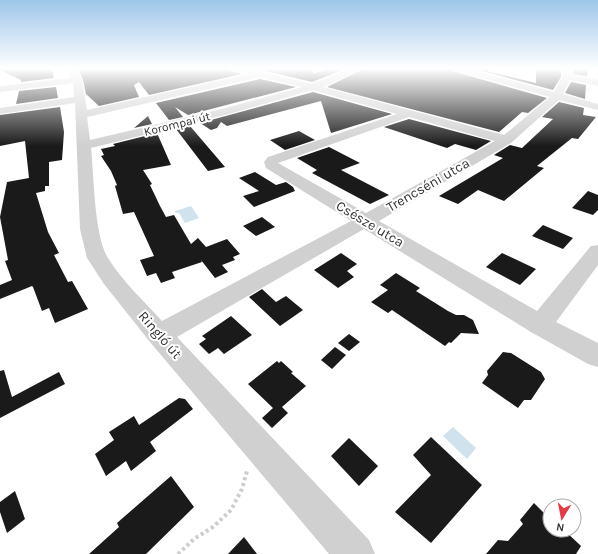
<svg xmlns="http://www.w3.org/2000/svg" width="598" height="554" viewBox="0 0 598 554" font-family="Karla,sans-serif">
  <rect width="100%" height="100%" fill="#fff"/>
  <g fill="#cfe2ee">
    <path d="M191,206L199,218L185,223L179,213H176L175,211Z"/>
    <path d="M453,427L476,448L467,459L443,436Z"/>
  </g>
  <g fill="#1a1a1a">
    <path d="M0,68H52L54,78L21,82V80L0,70Z"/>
    <path d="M78,68H229L231,71L242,74L149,95L139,82L134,85L139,97L99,106L86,94L83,80Z"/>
    <path d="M253,68H312L313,74L329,68H348L312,82Z"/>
    <path d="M365,68H450L452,71L547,98L528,113L522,112L499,132L327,87Z"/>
    <path d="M471,68H490L487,71L536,83V68H561V77L553,90Z"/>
    <path d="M573,68H588L587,76L573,74Z"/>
    <path d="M260,79L296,87L188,115L175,107L183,117L169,120L156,103Z"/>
    <path d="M571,82L586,85L585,99L565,93Z"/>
    <path d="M56,87L58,98L16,104L19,91Z"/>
    <path d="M313,92L392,114L331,133L321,101L227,126L221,122L217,128L211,130L200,123Z"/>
    <path d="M559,102L584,108L583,115L596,117L578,139L572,138L537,166L544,168L504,201L478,190L458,204L439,196L503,158L494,155L510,145L522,148L553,119L542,117Z"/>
    <path d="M60,107L64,132L62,160L49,162V186H45V191L36,193L48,232L59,253L54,255L68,282L72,281L88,309L55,323L49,308L42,311L33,287L32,286L0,299V285L12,280L5,261L8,260L0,217L7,182L29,178L25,141L0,146V115Z"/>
    <path d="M148,116L152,124L134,128Z"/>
    <path d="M409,119L491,141L476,150L455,144L447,148L384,127Z"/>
    <path d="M190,125V126L225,167L208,171L176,129Z"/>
    <path d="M299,131L315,140L285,150L270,140Z"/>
    <path d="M157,133L171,165L143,170L152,184L150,185L160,206L166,217L174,215L191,244L198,238L206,247L227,239L240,254L233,257L235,260L222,265L228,272L215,278L201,260L202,262L172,272L175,278L161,283L156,273L147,276L140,260L154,256L134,212L123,214L115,186L117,185L111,171L101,156L104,155L101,149L115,146L113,144Z"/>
    <path d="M329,147L360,163L341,170L389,195L370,204L312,173L317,170L297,158Z"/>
    <path d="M255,172L276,185L286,182L293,187L295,191L254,207L243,196L259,191L239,178Z"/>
    <path d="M588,191L598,195V210L593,215L572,208Z"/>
    <path d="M262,217L275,227L256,236L243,226Z"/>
    <path d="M543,225L573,238L563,249L532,236Z"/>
    <path d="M341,253L357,264L347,271L354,277L338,288L314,270Z"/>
    <path d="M502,253L536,269L520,285L486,267Z"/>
    <path d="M396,273L420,288L416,291L448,311L456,315H464L473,320L479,334L461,333L451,343L449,342L445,346L392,310L388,313L371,302L388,290L380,285Z"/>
    <path d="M262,289L276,302L286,296L303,310L280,326L249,297Z"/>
    <path d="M231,316L252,335L224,354L218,348L209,354L199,344L206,339L202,336Z"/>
    <path d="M349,334L360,342L349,351L338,343Z"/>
    <path d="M335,347L346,355L332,369L321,360Z"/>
    <path d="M503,352L511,353L541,372L545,379L531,400H524L518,408L482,383L488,375L487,371Z"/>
    <path d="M277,361L279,363L281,361L293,372L291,373L306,386L282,407L288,413L272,428L262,418L273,408L248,384Z"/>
    <path d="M4,370L12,397L59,372L65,384L0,418V371Z"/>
    <path d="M179,398L185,399L193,409L150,442L156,451L131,471L126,461L106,476L95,454L114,440L109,432L134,416L139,425Z"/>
    <path d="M431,437L482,485L431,543L395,512L431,475L413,455Z"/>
    <path d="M349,438L378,466L359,486L331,456Z"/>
    <path d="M171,476L194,507L146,554H89L119,527L117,523Z"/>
    <path d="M15,491L25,519L7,533L0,512V502Z"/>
    <path d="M534,503L544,513L550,510V530H564L581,546L576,554H486L498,540L508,541L523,524L520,520Z"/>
    <path d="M244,537L257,554H228Z"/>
  </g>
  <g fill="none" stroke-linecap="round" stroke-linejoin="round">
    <path stroke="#cdcdcd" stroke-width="4" stroke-dasharray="3 3" stroke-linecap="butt" d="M178,554L194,539L213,527L231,510L242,489L247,471"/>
    <path fill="#d0d0d0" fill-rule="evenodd" d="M68,68H76L82,80L87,110L249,74L231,70L230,68H246L312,84L352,68H364L323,87L504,135L550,97L452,70L451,68H465L554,92L562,77L563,68H571L572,75L598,80V86L570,80L563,94L598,104V110L559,100L511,143L379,221L537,311L591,246L598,245V265L556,322L598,343V367L588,364L531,332L364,229L177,337L369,540L375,554H329L150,342L104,284L87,258L80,229L75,103L0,114V108L74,97L73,83L0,92V86L71,78ZM260,77L302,87L222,109L90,140L87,117ZM313,90L397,114L268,157L264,162L266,168L351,221L162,321C144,301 122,281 108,258C94,236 94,176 91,148L229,114ZM409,117L495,141L366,213L278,163Z"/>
  </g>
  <linearGradient id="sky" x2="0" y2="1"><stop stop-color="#9ec6ea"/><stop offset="0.47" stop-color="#fff"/><stop offset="1" stop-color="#fff" stop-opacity="0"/></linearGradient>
  <rect width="598" height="146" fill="url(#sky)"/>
  <g text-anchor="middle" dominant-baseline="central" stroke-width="4" stroke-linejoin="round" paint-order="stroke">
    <g font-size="12" fill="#333" stroke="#fff">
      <text transform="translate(177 124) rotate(-14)">Korompai út</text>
    </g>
    <g font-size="14" fill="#333" stroke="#fff">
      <text transform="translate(428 185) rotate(-30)">Trencséni utca</text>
      <text transform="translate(370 224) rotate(31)">Csésze utca</text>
      <text transform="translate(160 335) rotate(49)">Ringló út</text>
    </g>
  </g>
  <g transform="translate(562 518) rotate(190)"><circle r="19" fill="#ffffff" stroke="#adadad"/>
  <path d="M0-3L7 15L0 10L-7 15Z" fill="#e63946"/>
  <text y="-6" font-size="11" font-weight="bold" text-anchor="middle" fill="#333333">N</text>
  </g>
</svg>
